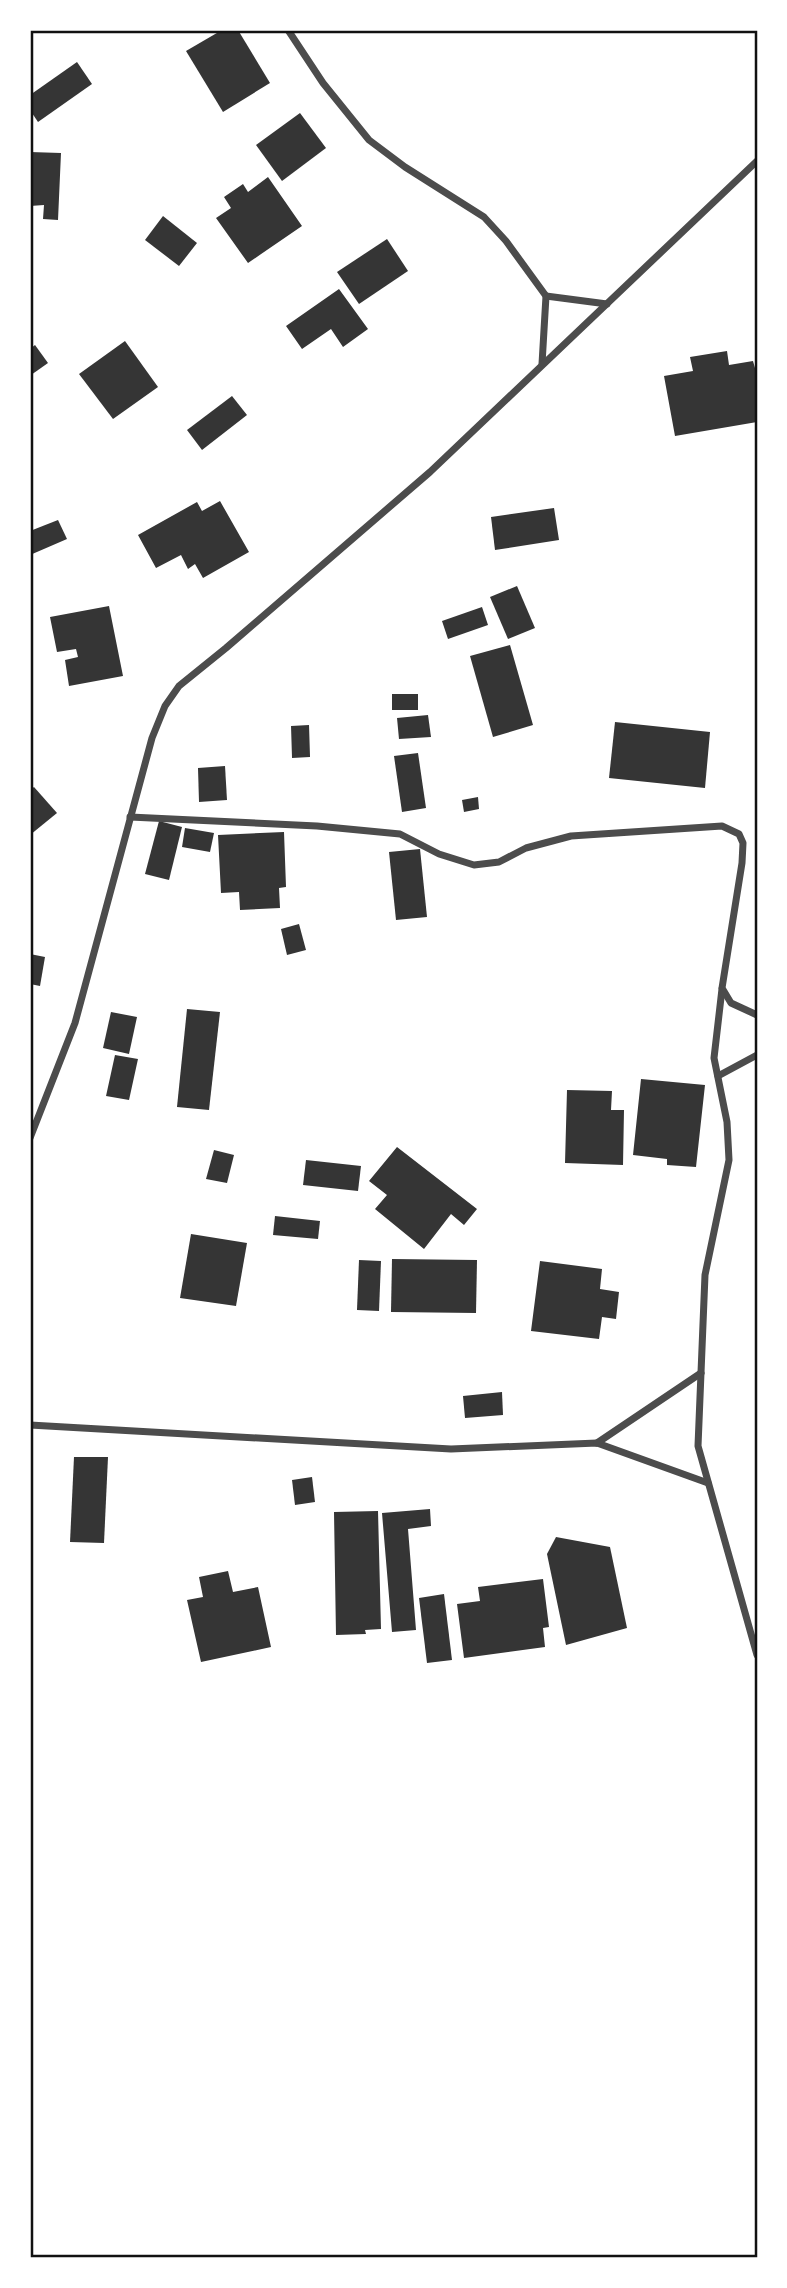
<svg xmlns="http://www.w3.org/2000/svg" width="787" height="2288" viewBox="0 0 787 2288" font-family="Arial,sans-serif">
  <rect width="100%" height="100%" fill="#fff"/>
  <g fill="#353535">
    <path d="M222,30H238L270,83L223,112L186,51Z"/>
    <path d="M77,62L92,84L38,122L30,110V95Z"/>
    <path d="M300,113L326,148L282,181L256,145Z"/>
    <path d="M30,152L61,153L58,220L43,219L44,205L30,206Z"/>
    <path d="M268,177L302,226L248,263L216,218L231,208L224,197L243,184L248,192Z"/>
    <path d="M163,216L197,243L179,266L145,240Z"/>
    <path d="M387,239L408,271L359,304L337,272Z"/>
    <path d="M339,289L368,329L343,347L331,329L302,349L286,326Z"/>
    <path d="M125,341L158,387L113,419L79,374Z"/>
    <path d="M35,345L48,363L31,375L30,349Z"/>
    <path d="M727,351L729,365L753,361L757,375V422L675,436L664,376L693,371L690,357Z"/>
    <path d="M232,396L247,415L202,450L187,430Z"/>
    <path d="M220,501L249,552L203,578L195,564L188,569L181,555L156,568L138,535L197,502L202,511Z"/>
    <path d="M554,508L559,540L495,550L491,517Z"/>
    <path d="M58,520L67,539L30,555V531Z"/>
    <path d="M517,586L535,628L508,639L490,597Z"/>
    <path d="M109,606L123,676L69,686L65,660L78,657L76,649L57,652L50,617Z"/>
    <path d="M482,607L488,625L448,639L442,621Z"/>
    <path d="M510,645L533,725L493,737L470,656Z"/>
    <rect x="392" y="694" width="26" height="16"/>
    <path d="M428,715L431,737L399,739L397,718Z"/>
    <path d="M615,722L710,732L705,788L609,778Z"/>
    <path d="M309,725L310,757L292,758L291,726Z"/>
    <path d="M418,753L426,808L402,812L394,756Z"/>
    <path d="M225,766L227,800L199,802L198,768Z"/>
    <path d="M34,787L57,813L30,835V790Z"/>
    <path d="M478,797L479,809L464,812L462,800Z"/>
    <path d="M159,821L182,827L169,880L145,874Z"/>
    <path d="M185,828L214,833L210,852L182,847Z"/>
    <path d="M284,832L286,887L279,888L280,908L240,910L239,892L221,893L218,835Z"/>
    <path d="M420,849L427,917L396,920L389,852Z"/>
    <path d="M299,924L306,950L287,955L281,929Z"/>
    <path d="M30,954L45,957L40,986L30,984Z"/>
    <path d="M187,1009L220,1012L209,1110L177,1107Z"/>
    <path d="M111,1012L137,1017L129,1054L103,1048Z"/>
    <path d="M115,1055L138,1059L129,1100L106,1096Z"/>
    <path d="M641,1079L705,1085L696,1167L667,1165V1159L633,1155Z"/>
    <path d="M567,1090L612,1091L611,1110H624L623,1165L565,1163Z"/>
    <path d="M397,1147L477,1209L464,1225L451,1214L424,1249L375,1209L387,1195L369,1181Z"/>
    <path d="M214,1150L234,1155L227,1183L206,1179Z"/>
    <path d="M306,1160L361,1166L358,1191L303,1185Z"/>
    <path d="M275,1216L320,1221L318,1239L273,1235Z"/>
    <path d="M191,1234L247,1243L236,1306L180,1298Z"/>
    <path d="M392,1259L477,1260L476,1313L391,1312Z"/>
    <path d="M359,1260L381,1261L379,1311L357,1310Z"/>
    <path d="M540,1261L602,1269L600,1289L619,1292L616,1319L602,1317L599,1339L531,1331Z"/>
    <path d="M502,1392L503,1415L465,1418L463,1396Z"/>
    <path d="M74,1457H108L104,1543L70,1542Z"/>
    <path d="M312,1477L315,1502L295,1505L292,1480Z"/>
    <path d="M430,1509L431,1526L408,1529L416,1630L392,1632L382,1513Z"/>
    <path d="M378,1511L381,1629L365,1630L366,1634L336,1635L334,1512Z"/>
    <path d="M556,1537L610,1547L627,1628L566,1645L547,1554Z"/>
    <path d="M228,1571L233,1592L258,1587L271,1647L201,1662L187,1600L203,1597L199,1577Z"/>
    <path d="M543,1579L549,1627L543,1628L545,1647L464,1658L457,1604L480,1601L478,1587Z"/>
    <path d="M444,1594L452,1660L427,1663L419,1598Z"/>
  </g>
  <g fill="none" stroke-linecap="round" stroke-linejoin="round">
    <g stroke="#4c4c4c" stroke-width="7">
      <path d="M288,30L323,83L369,140L405,167L484,217L506,241L546,296L542,364"/>
      <path d="M546,296L607,304"/>
      <path d="M130,817L317,826L400,834L439,854L474,865L499,862L526,848L571,836L722,826L739,834L743,843L742,863L722,988L731,1003L757,1015"/>
      <path d="M722,989L714,1058L727,1122L729,1160L705,1275L698,1446L757,1655"/>
      <path d="M718,1076L757,1055"/>
      <path d="M30,1138L75,1023L152,738L165,706L179,686L226,648L430,472L757,161"/>
      <path d="M30,1425L451,1449L597,1443L708,1483"/>
      <path d="M597,1443L701,1373"/>
    </g>
  </g>
  <rect width="787" height="2288" fill="none" stroke="#ffffff" stroke-width="63"/>
  <rect x="32" y="32" width="724" height="2224" fill="none" stroke="#111" stroke-width="2.5"/>
</svg>
